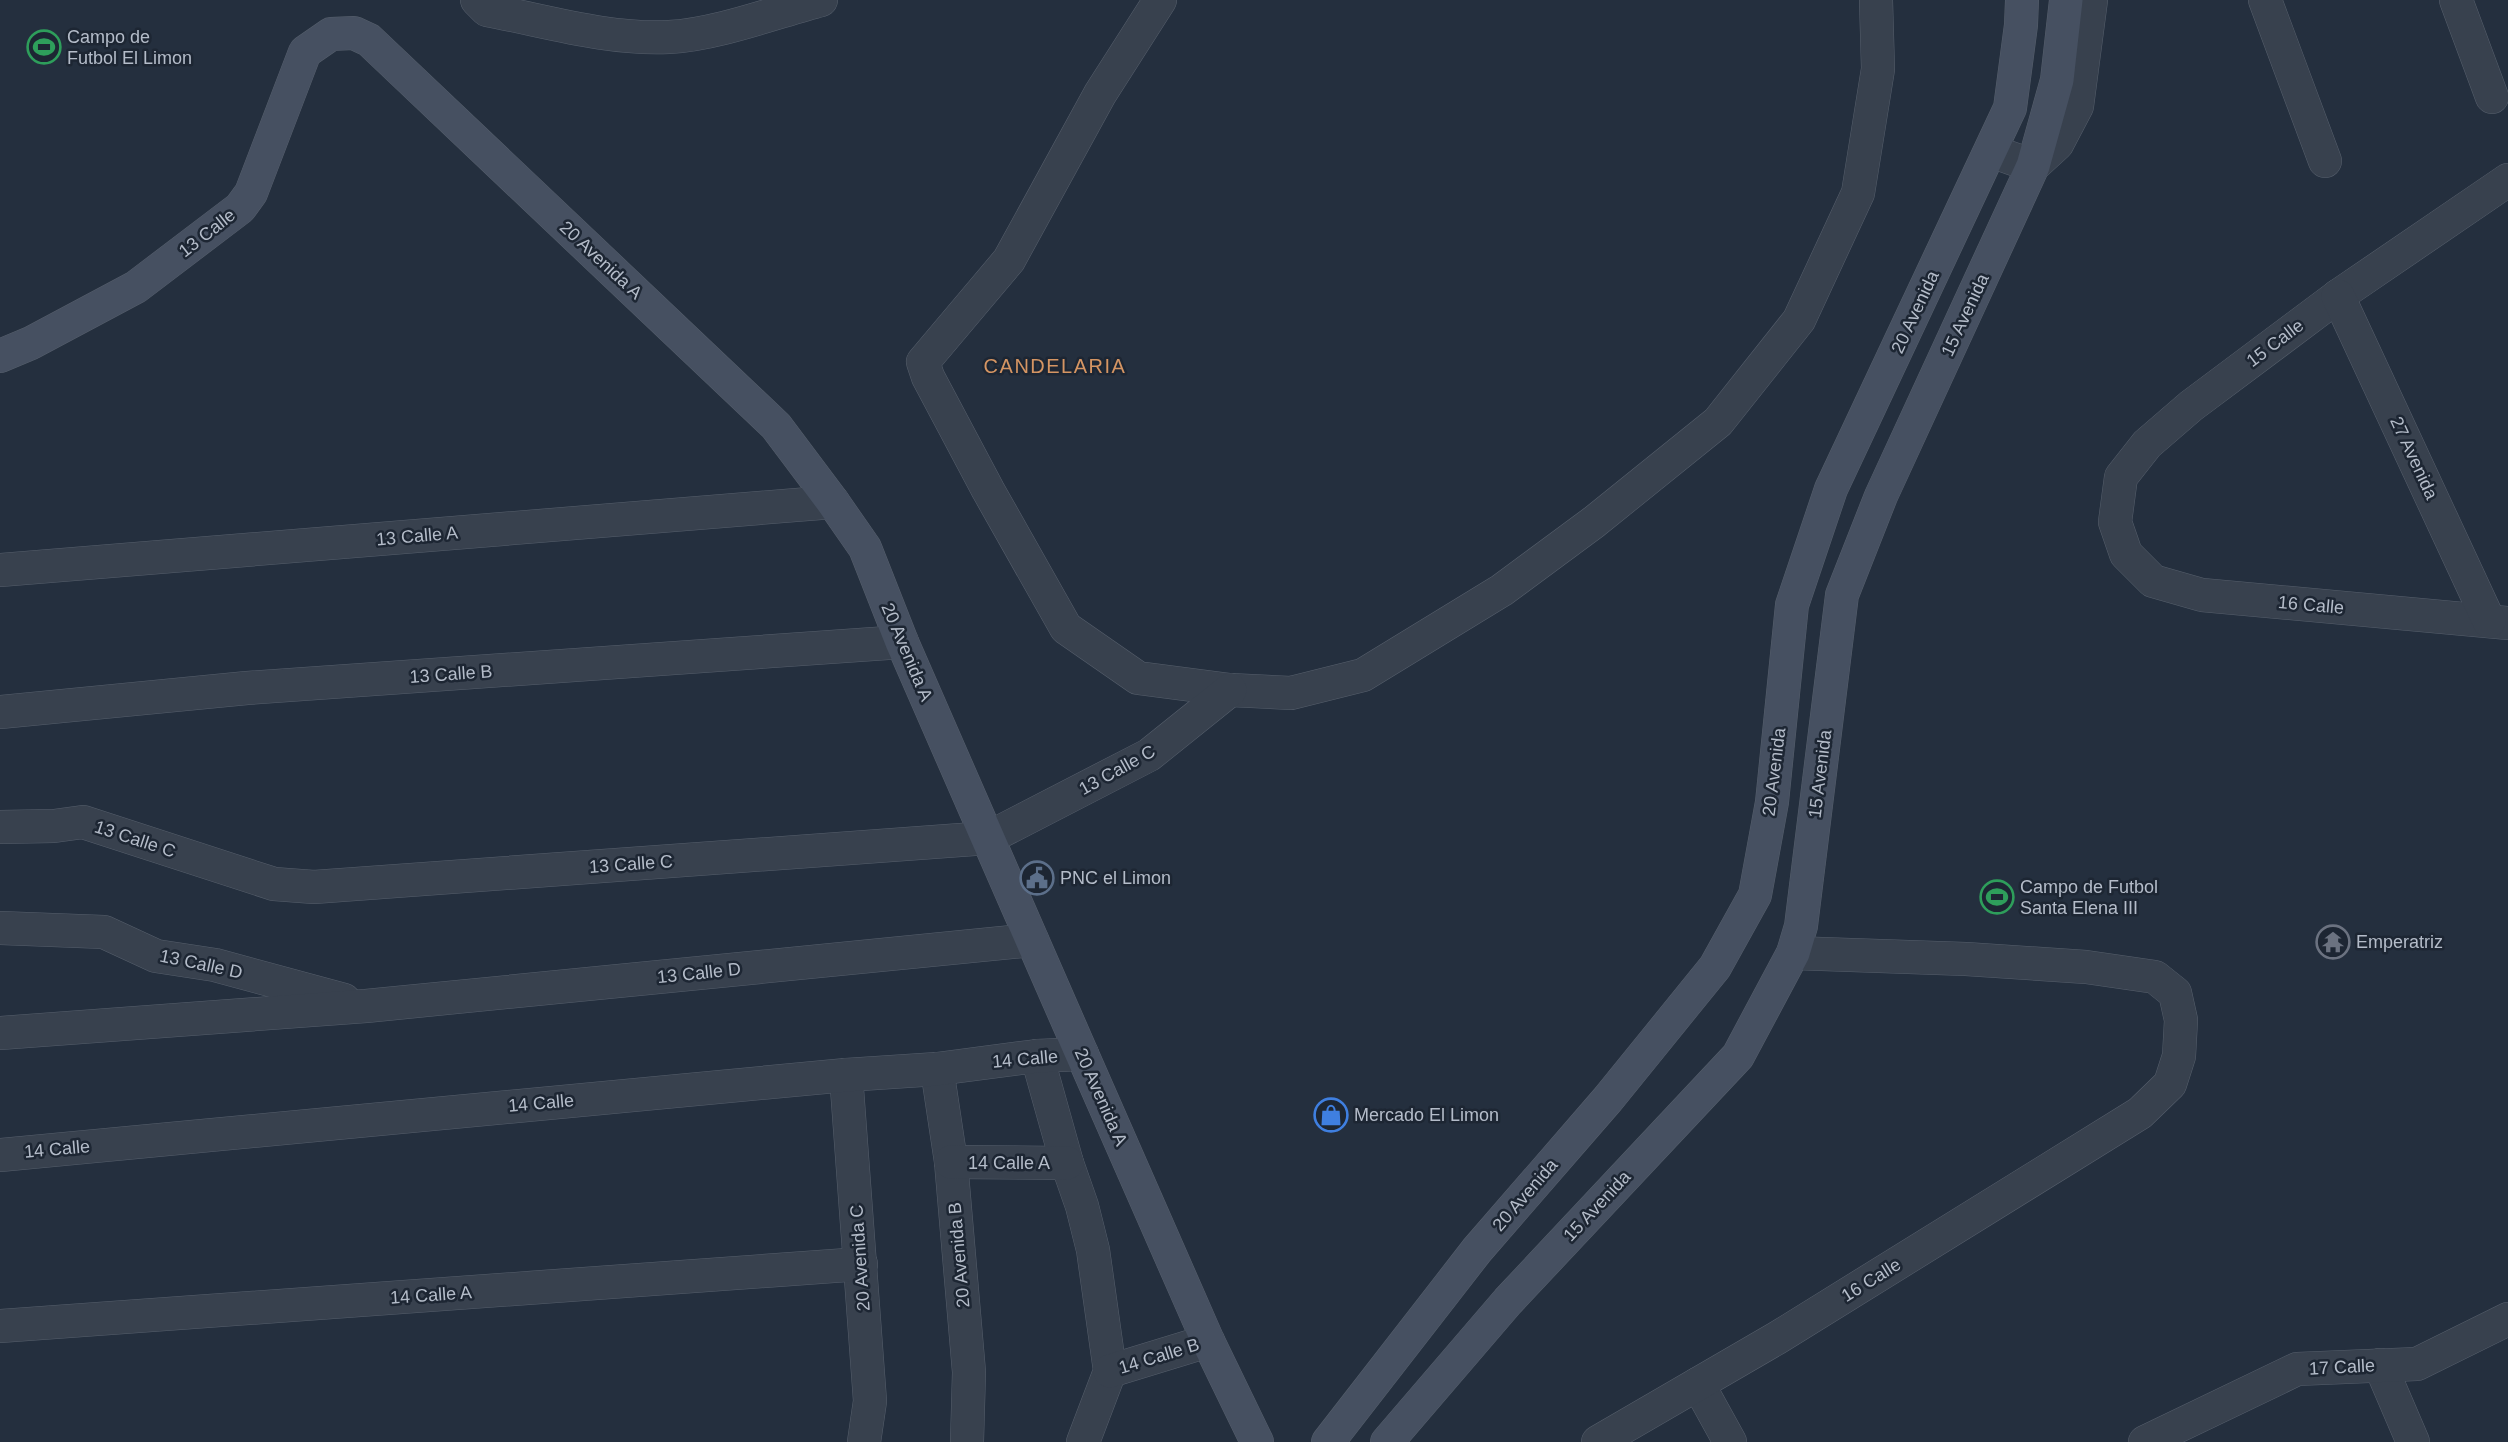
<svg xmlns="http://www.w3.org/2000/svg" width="2508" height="1442" viewBox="0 0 2508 1442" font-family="Helvetica,sans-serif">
  <rect width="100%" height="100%" fill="#242f3e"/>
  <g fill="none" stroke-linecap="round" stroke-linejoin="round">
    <defs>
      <g id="street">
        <path d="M477,0L487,10C546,21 608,40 669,37C715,35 776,12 821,0"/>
        <path d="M1160,0L1100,94L1009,260L923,362L928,377L988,490L1066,628L1138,678L1230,690L1291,693L1363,675L1502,590L1594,522L1718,422L1799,320L1858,193L1878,69L1876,0"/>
        <path d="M2265,0L2325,161"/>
        <path d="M2456,0L2492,97"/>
        <path d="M1991,151L2033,166L2057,144L2077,106L2091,0"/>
        <path d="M2508,180L2338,296L2191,406L2147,444L2121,477L2115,522L2126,554L2153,581L2202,595L2508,623"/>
        <path d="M2338,296L2489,621"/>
        <path d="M0,570L833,502"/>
        <path d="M0,712L247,688L902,642"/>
        <path d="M0,827L54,826L83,822L274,884L314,887L988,838L1149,755L1230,690"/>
        <path d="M0,928L104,932L156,956L215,965L344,1000"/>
        <path d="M0,1033L366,1006L1032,940"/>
        <path d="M1037,1056L1067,1163L1082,1206L1093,1250L1110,1371L1083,1442"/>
        <path d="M937,1069L951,1162L969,1372L967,1442"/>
        <path d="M846,1075L870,1401L864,1442"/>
        <path d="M0,1155L846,1075L937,1069L1037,1056L1082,1054"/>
        <path d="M951,1162L1067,1163"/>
        <path d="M0,1326L861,1264"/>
        <path d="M2380,1365L2413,1442"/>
        <path d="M1110,1371L1208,1341"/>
        <path d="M1698,1384L1730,1442"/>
        <path d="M1598,1442L1777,1338L2140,1113L2170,1084L2179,1056L2181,1020L2175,993L2155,977L2086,967L1966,959L1793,953"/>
        <path d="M2145,1442L2297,1369L2417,1364L2508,1319"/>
      </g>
      <g id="secondary">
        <path d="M0,356L31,343L136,287L240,208L251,193L305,52L331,34L354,33L369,40L776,426L833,502L865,548L902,642L1082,1054L1208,1341L1257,1442"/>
        <path d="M1328,1442L1477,1250L1608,1099L1715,967L1755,895L1772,802L1792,605L1831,489L2010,108L2021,25L2022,0"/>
        <path d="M1387,1442L1508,1301L1738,1056L1793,953L1801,926L1842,595L1881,496L2033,166L2057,80L2066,0"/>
      </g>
    </defs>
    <use href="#street" stroke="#565f6c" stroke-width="34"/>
    <use href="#secondary" stroke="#565f6c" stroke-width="34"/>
    <use href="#street" stroke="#38414e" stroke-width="33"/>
    <use href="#secondary" stroke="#465061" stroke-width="33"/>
  </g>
  <defs>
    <symbol id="stadium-ring" viewBox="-11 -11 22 22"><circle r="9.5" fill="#1d2633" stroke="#2e9e5b" stroke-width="1.5"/><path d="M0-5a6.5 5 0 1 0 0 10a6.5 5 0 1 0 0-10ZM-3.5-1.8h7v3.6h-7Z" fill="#2e9e5b"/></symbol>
    <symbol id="civic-ring" viewBox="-11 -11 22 22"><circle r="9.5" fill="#1d2633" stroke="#5c6f8a" stroke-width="1.5"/><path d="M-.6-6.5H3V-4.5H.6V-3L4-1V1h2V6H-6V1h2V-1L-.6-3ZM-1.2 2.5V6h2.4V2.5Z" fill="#5c6f8a"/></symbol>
    <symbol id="temple-ring" viewBox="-11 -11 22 22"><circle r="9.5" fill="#1d2633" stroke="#6b7280" stroke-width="1.5"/><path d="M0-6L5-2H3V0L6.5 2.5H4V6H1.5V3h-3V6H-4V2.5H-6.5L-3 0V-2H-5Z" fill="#6b7280"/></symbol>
    <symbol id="shop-ring" viewBox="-11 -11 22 22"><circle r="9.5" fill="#1d2633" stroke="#3f7fe0" stroke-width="1.5"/><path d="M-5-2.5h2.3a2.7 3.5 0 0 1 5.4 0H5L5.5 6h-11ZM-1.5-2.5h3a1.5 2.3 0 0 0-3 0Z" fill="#3f7fe0"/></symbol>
  </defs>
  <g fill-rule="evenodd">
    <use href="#stadium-ring" x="25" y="28" width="38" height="38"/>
    <use href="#civic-ring" x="1018" y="859" width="38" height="38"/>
    <use href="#stadium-ring" x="1978" y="878" width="38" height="38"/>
    <use href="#temple-ring" x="2314" y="923" width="38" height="38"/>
    <use href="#shop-ring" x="1312" y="1096" width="38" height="38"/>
  </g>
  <g text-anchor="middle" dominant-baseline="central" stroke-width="5" stroke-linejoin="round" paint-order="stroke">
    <g font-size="18" fill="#b4bcc9" stroke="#1d2633" text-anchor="start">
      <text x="67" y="37">Campo de<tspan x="67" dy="21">Futbol El Limon</tspan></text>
      <text x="1060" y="878">PNC el Limon</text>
      <text x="2020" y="887">Campo de Futbol<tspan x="2020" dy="21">Santa Elena III</tspan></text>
      <text x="2356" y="942">Emperatriz</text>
      <text x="1354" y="1115">Mercado El Limon</text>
    </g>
    <g font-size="18" fill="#b4bcc9" stroke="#1d2633">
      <text transform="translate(207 233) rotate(-38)">13 Calle</text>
      <text transform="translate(601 260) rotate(43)">20 Avenida A</text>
      <text transform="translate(1915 312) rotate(-65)">20 Avenida</text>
      <text transform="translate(1965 315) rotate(-65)">15 Avenida</text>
      <text transform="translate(2275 343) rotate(-37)">15 Calle</text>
      <text transform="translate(2414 458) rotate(65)">27 Avenida</text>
      <text transform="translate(417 536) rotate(-5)">13 Calle A</text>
      <text transform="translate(2311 605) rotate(5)">16 Calle</text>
      <text transform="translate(907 652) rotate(67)">20 Avenida A</text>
      <text transform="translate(451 674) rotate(-4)">13 Calle B</text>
      <text transform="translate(1117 770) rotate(-29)">13 Calle C</text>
      <text transform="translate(1774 772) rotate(-83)">20 Avenida</text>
      <text transform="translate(1820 774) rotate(-83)">15 Avenida</text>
      <text transform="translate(135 839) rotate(18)">13 Calle C</text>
      <text transform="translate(631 864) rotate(-4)">13 Calle C</text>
      <text transform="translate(201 964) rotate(12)">13 Calle D</text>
      <text transform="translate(699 973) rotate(-6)">13 Calle D</text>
      <text transform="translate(1025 1059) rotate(-5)">14 Calle</text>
      <text transform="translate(1101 1097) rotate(66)">20 Avenida A</text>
      <text transform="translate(541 1103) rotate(-5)">14 Calle</text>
      <text transform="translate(57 1149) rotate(-5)">14 Calle</text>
      <text x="1009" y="1163">14 Calle A</text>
      <text transform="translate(1525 1195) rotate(-49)">20 Avenida</text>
      <text transform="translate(1597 1206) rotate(-47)">15 Avenida</text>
      <text transform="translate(959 1255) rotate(-95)">20 Avenida B</text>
      <text transform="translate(860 1258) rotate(-94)">20 Avenida C</text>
      <text transform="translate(1871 1280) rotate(-32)">16 Calle</text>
      <text transform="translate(431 1295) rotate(-4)">14 Calle A</text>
      <text transform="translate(1159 1356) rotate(-17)">14 Calle B</text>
      <text transform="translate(2342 1367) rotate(-3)">17 Calle</text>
    </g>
    <g font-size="20" letter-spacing="1.5" fill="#d59563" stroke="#1d2633">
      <text x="1055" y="366">CANDELARIA</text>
    </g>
  </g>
</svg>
